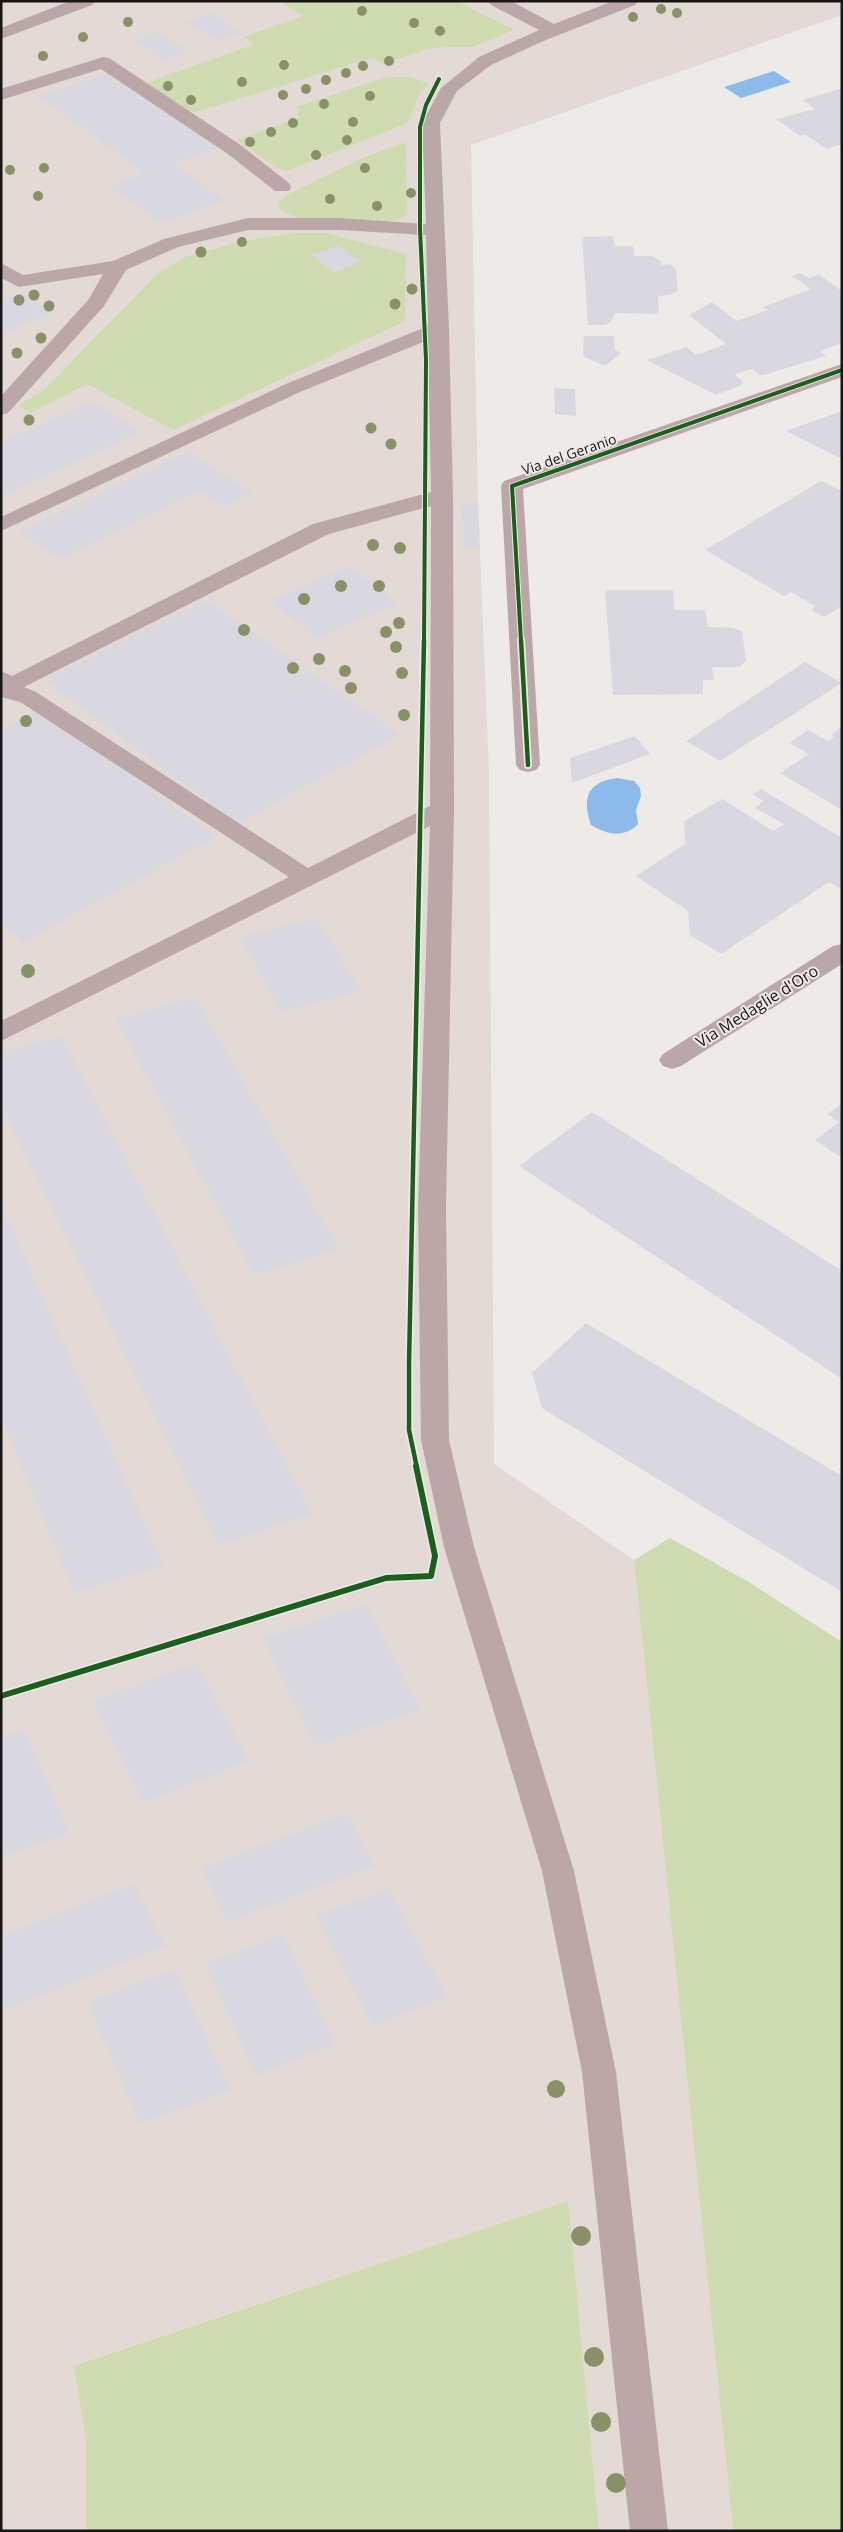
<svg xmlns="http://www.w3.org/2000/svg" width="843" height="2532" viewBox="0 0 843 2532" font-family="'Open Sans',sans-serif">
  <rect width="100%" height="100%" fill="#edeae8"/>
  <path fill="#e3dad5" d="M1,1H842V15L471,145L478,502L489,774L494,1464L634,1560L733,2531H1Z"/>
  <g fill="#cfdcb2">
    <path d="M280,1H457L514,30L472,47H442L424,50L384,64L371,58L193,113L146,83L255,44L243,37L303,16Z"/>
    <path d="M387,77H411L429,84L420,93L408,123L287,171L277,168L236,140L298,118L299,106Z"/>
    <path d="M406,142L407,214L399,219L384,223L299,219L281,210L278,204L287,195L365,157Z"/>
    <path d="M292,233H325L406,254L405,321L173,430L87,384L30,413L18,405L45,389L157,274L185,257L239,242Z"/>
    <path d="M670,1538L749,1582L842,1642V2531H733L634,1560Z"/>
    <path d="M568,2201L599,2531H86V2438L74,2366Z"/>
  </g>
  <g fill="#8bbaeb">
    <path d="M774,71L791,82L741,98L724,87Z"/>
    <path d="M617,778L634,781L640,788L641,796L636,810L638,824C624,839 606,834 591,825C582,798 587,782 617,778Z"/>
  </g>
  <g fill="#d9d8e1">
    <path d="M210,13L241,33L218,41L186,22Z"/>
    <path d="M158,32L189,52L165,60L134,41Z"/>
    <path d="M111,72L220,148L174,164L225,200L162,223L110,186L145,173L38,96Z"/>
    <path d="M842,88V144L827,149L804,134L800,136L776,119L815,109L803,100Z"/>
    <path d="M613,236L615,246H633L634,256H652L661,261V265L670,264L676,269L678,291L669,295L658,296L659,314L615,313L611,322L605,325H588L582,237Z"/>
    <path d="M338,246L361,262L333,272L311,255Z"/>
    <path d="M800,273L809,278L818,274L842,291V343L820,351L826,356L767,374L760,375L752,369L735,374L743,382L742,385L716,395L647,360L686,347L696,355L726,344L689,315L712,302L736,321L768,310L763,307L811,289L792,276Z"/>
    <path d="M21,293L51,313L1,334V301Z"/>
    <path d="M584,336H614L615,350L621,353L605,366L583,356Z"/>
    <path d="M554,388L575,389L576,416L555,414Z"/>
    <path d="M92,401L141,432L1,497V442Z"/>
    <path d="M842,411V459L786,431Z"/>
    <path d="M187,451L253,493L224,507L200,491L60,559L19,532Z"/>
    <path d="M821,481L842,491V606L824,617L811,610L815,606L791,592L784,596L705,550Z"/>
    <path d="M478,502L480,548H463L462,503Z"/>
    <path d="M348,566L398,603L318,639L270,601Z"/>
    <path d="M605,590H673L674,610H705L708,627L733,628L742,631L746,661L739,667H712L714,680H703V694L613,695Z"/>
    <path d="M206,600L400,735L237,824L44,680Z"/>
    <path d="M805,662L842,683L720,761L686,741Z"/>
    <path d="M42,709L216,837L23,943L1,925V730Z"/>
    <path d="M840,728L842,729V810L780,773L809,754L789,743L808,730L828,741L834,737L831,735Z"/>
    <path d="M635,736L650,754L572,783L570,758Z"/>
    <path d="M761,789L842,838V886L839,888L829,882L721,954L690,935L688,911L636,876L685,844L684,821L722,799L773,831L784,824L755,808L763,801L753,794Z"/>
    <path d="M317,918L361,991L281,1012L240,937Z"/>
    <path d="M195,997L339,1249L254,1275L116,1019Z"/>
    <path d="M61,1036L312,1514L219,1545L1,1106V1052Z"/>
    <path d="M842,1104V1158L815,1140L839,1122L827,1114Z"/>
    <path d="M592,1112L842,1271V1379L519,1166Z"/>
    <path d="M1,1205L163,1565L75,1593L1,1418Z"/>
    <path d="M586,1323L842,1476V1592L542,1408L532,1373Z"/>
    <path d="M366,1604L420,1710L315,1746L263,1638Z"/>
    <path d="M196,1663L249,1761L143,1803L92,1701Z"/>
    <path d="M24,1730L69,1833L1,1857V1738Z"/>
    <path d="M347,1813L374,1866L227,1922L202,1868Z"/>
    <path d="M133,1884L165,1946L4,2011L1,2005V1936Z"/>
    <path d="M388,1888L447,1997L373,2026L316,1916Z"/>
    <path d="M283,1934L335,2044L256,2075L205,1964Z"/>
    <path d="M174,1969L230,2090L140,2124L88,2002Z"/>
  </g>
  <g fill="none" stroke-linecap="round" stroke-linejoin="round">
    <g fill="#bca7a8" fill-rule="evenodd">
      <path d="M70,1H95L92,5L1,39V28Z"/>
      <path d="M488,1H511L554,24L613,1H638L635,5L541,42L491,65L457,91L440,123L449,329L453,496L454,810L446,1208L449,1440L474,1547L574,1871L616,2072L668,2531H630L582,2072L542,1871L444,1547L421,1440L418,1208L430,826L1,1041V1021L289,877L20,702L1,697V671L12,676L313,524L431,492L428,340L300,392L1,531V517L286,384L428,326L426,235L339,230H248L178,247L126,270L104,306L8,413L1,415V396L89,299L103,274L19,287L1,278V263L23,275L113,261L164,239L248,218H339L426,224L422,123L441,88L479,57L539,30L491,5ZM431,506L430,806L308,868L36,692L24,687L329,534Z"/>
      <path d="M103,57L109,58L242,146L289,183L291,187L289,191H275L228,154L101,69L1,100V89Z"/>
      <path d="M842,364V377L523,489L540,765L536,770L528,772L520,770L516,765L501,486L504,481Z"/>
      <path d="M842,944V964L681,1066L672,1069L663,1066L659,1060L663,1054L833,946Z"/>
    </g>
    <defs>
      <g id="cycleway-far2">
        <path d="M424,641L426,360L420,229V127L426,105L439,79"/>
        <path d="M521,641L512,486L842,370"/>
      </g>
      <g id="cycleway-far1">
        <path d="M521,640L528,765"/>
        <path d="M417,1468L409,1430V1364L424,640"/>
      </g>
      <path id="cycleway" d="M1,1696L386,1578L431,1576L435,1556L416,1466"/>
    </defs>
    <use href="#cycleway-far2" stroke="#efe9e6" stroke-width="6"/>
    <use href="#cycleway-far1" stroke="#efe9e6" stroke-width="8"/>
    <use href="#cycleway" stroke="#efe9e6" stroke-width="9"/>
    <use href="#cycleway-far2" stroke="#1b5e20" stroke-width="4"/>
    <use href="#cycleway-far1" stroke="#1b5e20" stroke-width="4.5"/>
    <use href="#cycleway" stroke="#1b5e20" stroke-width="6"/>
  </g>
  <g fill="#899168">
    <circle cx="661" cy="9" r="5"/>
    <circle cx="362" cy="11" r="5"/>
    <circle cx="677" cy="13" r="5"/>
    <circle cx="633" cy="17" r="5"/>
    <circle cx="128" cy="22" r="5"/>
    <circle cx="414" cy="23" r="5"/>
    <circle cx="440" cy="31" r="5"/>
    <circle cx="83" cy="37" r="5"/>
    <circle cx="43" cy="56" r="5"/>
    <circle cx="389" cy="61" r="5"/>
    <circle cx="284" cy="65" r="5"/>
    <circle cx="363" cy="66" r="5"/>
    <circle cx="346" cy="73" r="5"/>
    <circle cx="326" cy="80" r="5"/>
    <circle cx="242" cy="82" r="5"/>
    <circle cx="168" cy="86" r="5"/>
    <circle cx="306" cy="89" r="5"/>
    <circle cx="283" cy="95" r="5"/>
    <circle cx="370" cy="96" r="5"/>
    <circle cx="191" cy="100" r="5"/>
    <circle cx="324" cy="104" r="5"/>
    <circle cx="353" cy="122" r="5"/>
    <circle cx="293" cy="123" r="5"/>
    <circle cx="271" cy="132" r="5"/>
    <circle cx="347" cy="140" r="5"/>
    <circle cx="250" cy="142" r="5"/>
    <circle cx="316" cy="155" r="5"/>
    <circle cx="44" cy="168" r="5"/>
    <circle cx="365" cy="168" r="5"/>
    <circle cx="10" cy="170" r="5"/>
    <circle cx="411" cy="193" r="5"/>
    <circle cx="38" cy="196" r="5"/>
    <circle cx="330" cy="199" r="5"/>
    <circle cx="377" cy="206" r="5"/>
    <circle cx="242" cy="242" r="5"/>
    <circle cx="201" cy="252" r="5.5"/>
    <circle cx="412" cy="289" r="5.5"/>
    <circle cx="34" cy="295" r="5.5"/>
    <circle cx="19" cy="300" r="5.5"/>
    <circle cx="395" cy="304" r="5.5"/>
    <circle cx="49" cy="306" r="5.5"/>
    <circle cx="41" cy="338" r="5.5"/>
    <circle cx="17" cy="353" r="5.5"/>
    <circle cx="29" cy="420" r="5.5"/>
    <circle cx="371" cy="428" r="5.5"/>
    <circle cx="391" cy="444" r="5.5"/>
    <circle cx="373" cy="545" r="6"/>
    <circle cx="400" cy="548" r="6"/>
    <circle cx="341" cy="586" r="6"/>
    <circle cx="379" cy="586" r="6"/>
    <circle cx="304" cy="599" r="6"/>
    <circle cx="399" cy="623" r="6"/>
    <circle cx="244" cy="630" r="6"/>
    <circle cx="386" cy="632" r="6"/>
    <circle cx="396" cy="647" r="6"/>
    <circle cx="319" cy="659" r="6"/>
    <circle cx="293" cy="668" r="6"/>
    <circle cx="345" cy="671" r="6"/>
    <circle cx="402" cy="673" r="6"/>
    <circle cx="351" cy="688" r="6"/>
    <circle cx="404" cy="715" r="6"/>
    <circle cx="26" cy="721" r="6"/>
    <circle cx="28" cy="971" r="7"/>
    <circle cx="556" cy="2089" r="9"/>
    <circle cx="581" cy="2236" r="10"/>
    <circle cx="594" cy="2357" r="10"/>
    <circle cx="601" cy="2422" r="10"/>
    <circle cx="616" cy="2483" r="10"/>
  </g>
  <g text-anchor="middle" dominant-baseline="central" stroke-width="4" stroke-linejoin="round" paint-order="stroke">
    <g font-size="14" fill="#181515" stroke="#efe9e6">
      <text transform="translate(569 454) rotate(-19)">Via del Geranio</text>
    </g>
    <g font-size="16" fill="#181515" stroke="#efe9e6">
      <text transform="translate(757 1006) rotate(-32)">Via Medaglie d'Oro</text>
    </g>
  </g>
  <rect width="843" height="2532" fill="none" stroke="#181515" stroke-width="5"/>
</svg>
